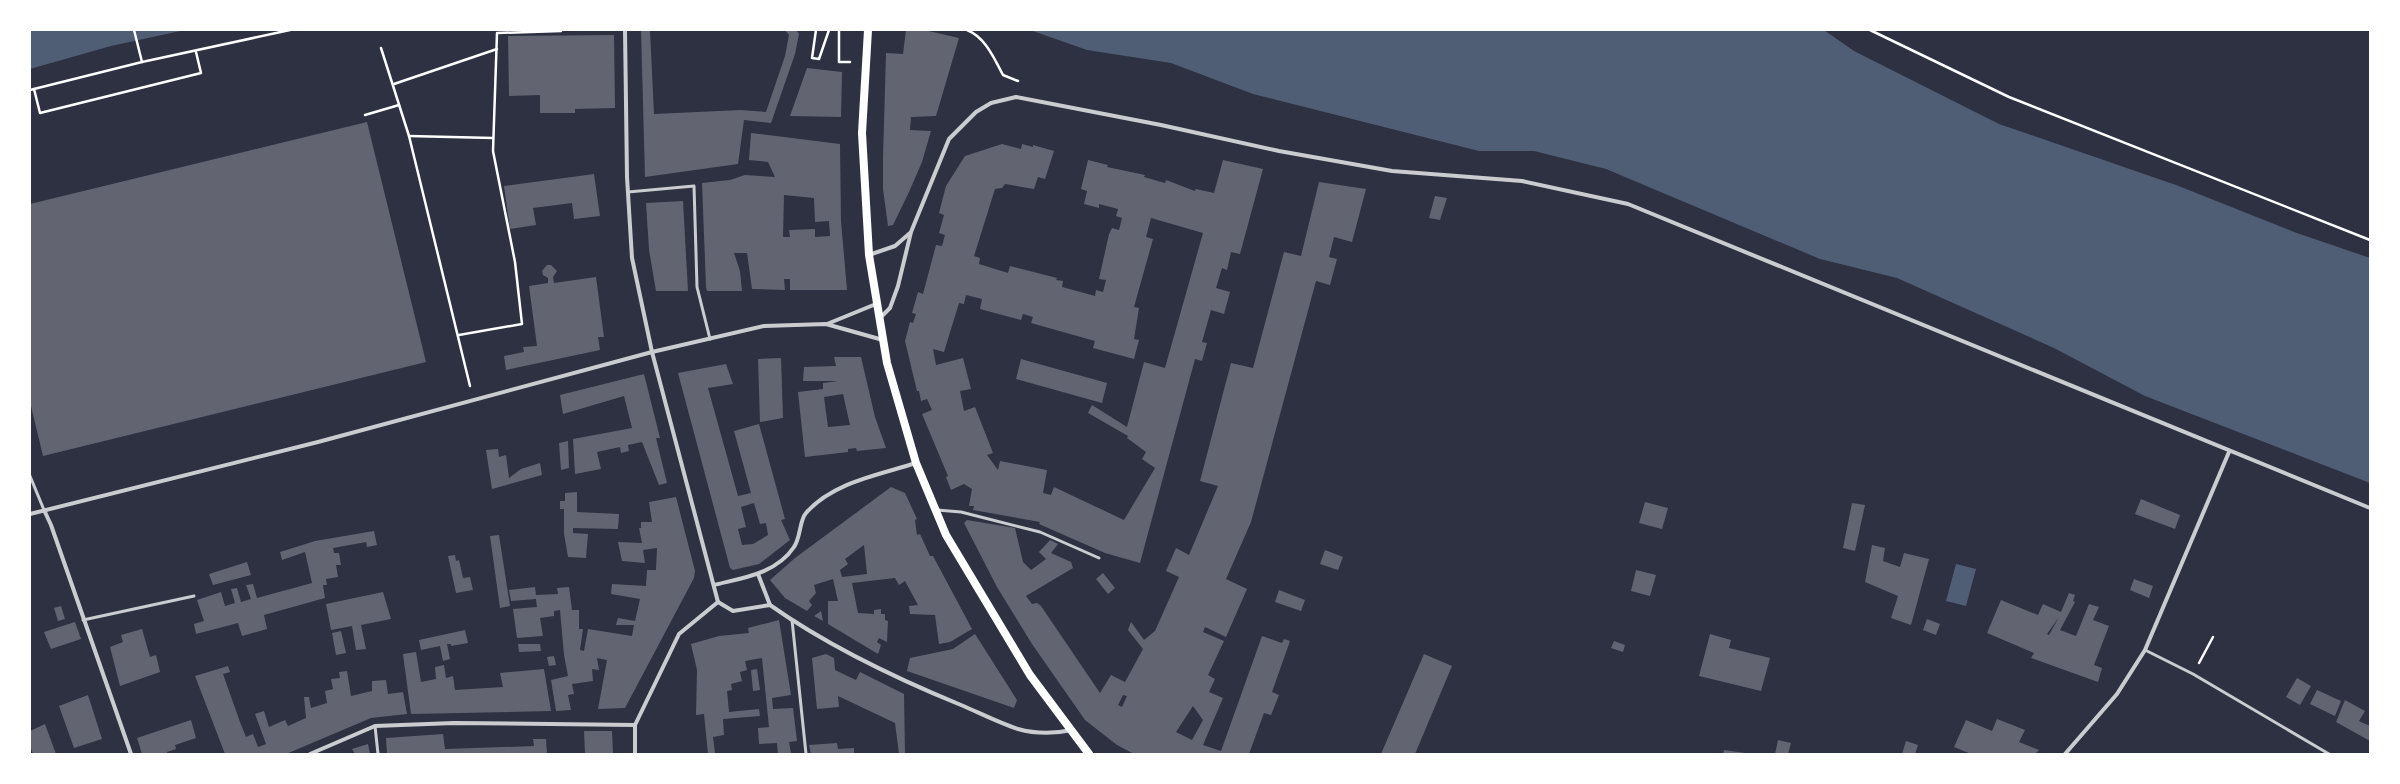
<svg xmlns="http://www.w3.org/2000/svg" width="2400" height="784" viewBox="0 0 2400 784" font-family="Commissioner,sans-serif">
  <rect width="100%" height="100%" fill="#2d3142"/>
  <g fill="#4f5d75">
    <path d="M30,30H185L111,46L30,69Z"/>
    <path d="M1030,30H1824L1854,51L1999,124L2176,185L2297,233L2370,258V483L2145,396L2054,348L1897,278L1820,259L1606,169L1534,151H1479L1253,94L1171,63L1087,50Z"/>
    <path d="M1956,564L1976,569L1966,606L1946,601Z"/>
  </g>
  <g fill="#626471" fill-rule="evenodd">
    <path d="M641,30H650L654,114L741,110L766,112L785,56L789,35L785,30H796L799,34L795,54L771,123L744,120L738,164L645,177Z"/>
    <path d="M906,30H924L959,38L936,116L911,117L910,130L931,131L922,162L909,192L893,225L888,226L883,189V158L886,53L903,54Z"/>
    <path d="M614,35L615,108L575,109V113H540V95L509,96L508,36Z"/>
    <path d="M807,68L842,72L841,117L790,116Z"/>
    <path d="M367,122L426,362L43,456L30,402V204Z"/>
    <path d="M751,133L840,144L841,221L847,290H790V279H784L785,290L752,289L747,253H734L740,271L742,291H707L706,287L702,183L730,180L745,175L775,177L768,162L749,160ZM784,195L814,198L815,222L829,221L830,236L815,237V229L789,230L790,237H783Z"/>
    <path d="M1002,144L1021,149L1022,144L1033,147V145L1054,151L1045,179L1038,177L1034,189L1005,184L1002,188L995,189L974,256L980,258L979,264L1008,273L1010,266L1057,278L1056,280L1063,281L1062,287L1095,296L1096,290L1103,292L1106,280L1099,279L1109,234L1112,228L1119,230L1122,218L1116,216L1118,209L1099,204V208L1084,204L1087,191L1081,189L1088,160L1108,165L1107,167L1145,175L1144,177L1165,183L1166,180L1195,191L1196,189L1214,193L1223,160L1263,169L1240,254L1231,252L1227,270L1222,268L1216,288L1230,292L1224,314L1211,310L1202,342L1207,343L1202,361L1195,359L1140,563L1105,553L1039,524L1040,522L973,510L974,506H969L972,489L964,484L951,490L946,477L948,476L922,414L932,410L927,399L921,401L919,391H917L905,341L910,322L913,323L916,314L912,313L918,292L923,294L936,245L942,246L945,235L939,233L944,215L939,213L946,186L965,156ZM1151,218L1203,233L1165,368L1144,362L1127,427L1092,405L1088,413L1128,436L1127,438L1146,452L1142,459L1155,468L1124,520L1054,487L1051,495L1043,493L1047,470L1000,461L998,470L987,455L993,453L975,407L964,411L960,391L971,389L963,358L936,365L933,349L944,352L959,303L964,304L966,295L982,299L980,309L1021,320L1023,314L1033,317L1031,323L1095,341L1093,348L1134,359L1139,340L1134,339L1139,308L1134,307L1153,239L1146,237Z"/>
    <path d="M594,174L600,216L574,219L572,203L533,208L536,225L510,229L504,186Z"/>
    <path d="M1319,182L1366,189L1352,242L1334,237L1329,257L1337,259L1330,285L1316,281L1251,522L1226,579L1247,589L1226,637L1205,627L1203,632L1224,641L1208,675L1215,679L1209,692L1223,698L1203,745L1221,751L1262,636L1282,643L1284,639L1290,641L1272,692L1279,695L1271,715L1264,713L1249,754H1134L1117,745L1085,720L1032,644L997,587L964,523L967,520L1015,528L1023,562L1031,570L1046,559L1039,552L1050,540L1058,544L1051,553L1071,562L1073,568L1026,596L1032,604L1037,603L1041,606L1100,693L1111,675L1125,682L1143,649L1128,630L1131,622L1144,640L1155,631L1179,577L1166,571L1176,548L1189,555L1218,486L1200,481L1231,363L1253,368L1284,252L1301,256ZM1123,695L1127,696L1122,707L1118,705ZM1193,706L1203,720L1192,740L1176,732Z"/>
    <path d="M1435,196L1447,198L1440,220L1429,218Z"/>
    <path d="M683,201L688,291H656L649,250L646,203Z"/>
    <path d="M547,265H551L557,271L553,277L554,283L596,277L604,337H598L600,350L506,370L504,356L524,352L523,347L537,346L529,286L548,283V278L543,275L542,271Z"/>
    <path d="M834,357H861L875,417L886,448L857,451L856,448L848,449V452L805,457L798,392L823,389V383L838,381H803L804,367L836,366ZM843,394L850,425L828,427L824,397Z"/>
    <path d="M781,358L783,418L760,422L758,359Z"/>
    <path d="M1021,359L1107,383L1102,403L1016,379Z"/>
    <path d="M726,364L733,384L708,388L738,496L751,493L734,431L759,424L785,519L781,520L790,540L759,564L733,570L730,568L678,373ZM754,503L760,524L766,523L768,535L753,544L742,545L738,529L746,527L741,507Z"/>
    <path d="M644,374L660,438H656L667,483L659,485L642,442L628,445L629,451L621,453L620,447L597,452L601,469L575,474L573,439L632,428L624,396L563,414L560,395Z"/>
    <path d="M568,441L569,468L561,470L559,443Z"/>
    <path d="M498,449L499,457L506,455L509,478L521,469L540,463L542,475L492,489L486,450Z"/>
    <path d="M891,487L905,493L917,519L915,520L917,535L920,534L930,556H933L972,629L950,642L939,644L935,615L910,614L909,606L918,605L905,581L899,585L895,578L852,583L858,613L874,614V610L881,609V614H885V620L888,621L887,642L879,638L877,642L881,645L878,654L828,624V601H838L833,579L814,585L816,593L809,601L812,605L807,611L785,598L770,580L795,558ZM864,545L867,574L842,577L840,570L848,564L845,559Z"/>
    <path d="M577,492V512L619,514L618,529L573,528V533L588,534L586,558L568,557L564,534V509H560V501H565V493Z"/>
    <path d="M676,497L695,571L694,578L625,708L598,709L607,660L597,658L599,670L592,669L593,681L572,684L574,694L568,695L571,710L556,711L551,680L568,676L564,655L560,610L554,611V616L540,618L543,636L517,638L513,609L537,607L536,599L511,601L509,590L535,587L536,595L558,594L557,588L569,587L572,610H579V629H583L580,650L584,651L588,629L632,636L634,625H616L618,618L635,621L640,599L611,594L612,584L646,586L647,570H656L657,548L643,550L645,563L622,561L618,542L642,543L639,528H641V522H652L649,502Z"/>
    <path d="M2141,499L2180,515L2175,529L2135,514Z"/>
    <path d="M1645,502L1668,508L1662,529L1639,523Z"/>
    <path d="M1852,503L1865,505L1855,551L1843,548Z"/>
    <path d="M374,531L377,545L367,547L366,542L333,548L334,553H339L341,565H336L338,577L326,579L327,585H323L325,598L264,615L267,629L242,636L238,623L196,634L194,624L204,621L197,600L221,592L225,606L235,603L231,589L237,588L241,602L251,599L246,585L253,584L257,598L312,583L305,552L282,560L280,552L315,541Z"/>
    <path d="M499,535L510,606L500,608L490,536Z"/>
    <path d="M1872,545L1885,548L1883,561L1900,567L1904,553L1929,559L1911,625L1891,618L1898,596L1865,582Z"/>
    <path d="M1325,550L1343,557L1338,570L1320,564Z"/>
    <path d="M455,555L456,561L459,560L463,578L470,577L473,590L456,593L448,556Z"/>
    <path d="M247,562L251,575L213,585L209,574Z"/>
    <path d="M1636,570L1656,575L1650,596L1631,591Z"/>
    <path d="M1103,573L1115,588L1108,594L1096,579Z"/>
    <path d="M2134,579L2153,586L2149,598L2130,590Z"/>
    <path d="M1279,590L1305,600L1301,611L1275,602Z"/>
    <path d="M383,592L391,619L361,625L366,649L356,650L352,626L331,630L326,604Z"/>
    <path d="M2069,593L2075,595L2073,601L2075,602L2060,630L2076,636L2089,604L2099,607L2093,620L2109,626L2094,665L2102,668L2098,682L2031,658L2034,653L1987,633L2001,600L2038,615L2043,604L2061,612ZM2059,617L2049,635L2047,634Z"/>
    <path d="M61,606L65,619L58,621L54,608Z"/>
    <path d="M821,611L823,621L814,616Z"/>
    <path d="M1927,619L1940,624L1936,635L1923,630Z"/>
    <path d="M779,620L791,695L772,698L773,709L793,708L797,741L789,742L791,753L785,754H778L777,743L759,744L758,728L769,727L762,658L745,661L747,670L740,672L742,681L731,684L732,690L727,691L729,712L759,709L760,716L723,719L724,735L713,737L715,753L708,754L704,714L696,715L697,670L691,644L719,636L749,633L748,628Z"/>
    <path d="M75,622L81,639L51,649L44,632Z"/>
    <path d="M142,629L150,657L156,655L160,672L120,686L110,647L123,642L121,635Z"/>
    <path d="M465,630L468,643L451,646V644H447L450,659L443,661L440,646L421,650L419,640Z"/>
    <path d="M341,631L346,653L336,655L332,633Z"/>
    <path d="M975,634L1017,700L1014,708L907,671L910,658L953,649Z"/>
    <path d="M1710,634L1731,640L1729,648L1770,658L1761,691L1699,676Z"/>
    <path d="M1614,641L1625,645L1623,652L1611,648Z"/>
    <path d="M518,644H540L541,651L519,652Z"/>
    <path d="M416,652L421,682L436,679L435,667L444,665L446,678L453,676L455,690L503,687L500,673L544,669L551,711L411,714L403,654Z"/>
    <path d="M826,654L834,658L835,670L856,680L860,672L904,694L905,754H899L895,723L838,696L839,707L817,709L812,658Z"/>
    <path d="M1424,654L1452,666L1415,754H1381Z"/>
    <path d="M554,656L556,665L549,666L547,657Z"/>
    <path d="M228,666L230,672L223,674L240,722L246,737L253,734L258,747L266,744L255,714L264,711L269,727L285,720L288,726L306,718L304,697H309L311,708L327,703L325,691L333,689L331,679L340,678L339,672L347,671L351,696L372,691V681L386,680L388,694L403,692L407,714L371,718L286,754H225L195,676Z"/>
    <path d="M757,669L760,690L753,691L751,670Z"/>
    <path d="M2297,678L2311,686L2300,705L2286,697Z"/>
    <path d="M2317,690L2341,701L2335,716L2310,704Z"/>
    <path d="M88,695L102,739L74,748L59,706Z"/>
    <path d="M2345,700L2365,711L2359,721L2370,726V741L2336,722Z"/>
    <path d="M1997,719L2025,730L2019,742L2039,750L2035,754H1971L1954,747L1966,720L1992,731Z"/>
    <path d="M191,720L196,738L175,745L176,749L167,752L168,754H142L137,738Z"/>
    <path d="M45,724L56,754H33L30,746V731Z"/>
    <path d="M584,731H612L613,754H585Z"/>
    <path d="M443,734L445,749L534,746L533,739H546L547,754H387L386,738Z"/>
    <path d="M1778,740L1791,743L1788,754H1775Z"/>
    <path d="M1906,741L1918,745L1915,754H1902Z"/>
    <path d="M837,743L838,749L854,748V754H811L809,745Z"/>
    <path d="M368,744L370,754H355L352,749Z"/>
    <path d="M1724,750L1745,753V754H1723Z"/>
  </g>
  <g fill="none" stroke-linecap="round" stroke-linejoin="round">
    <g stroke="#fff" stroke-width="2.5">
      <path d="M134,30L142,62"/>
      <path d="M816,30L812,58L819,59L829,30"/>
      <path d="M839,30V62H850"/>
      <path d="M967,30C985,37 994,58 1003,75L1018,81"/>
      <path d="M1870,30L2009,97L2370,240"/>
      <path d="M381,48L409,136L470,386"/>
      <path d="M394,84L497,49"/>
      <path d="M34,89L40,113L201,73L196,52"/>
      <path d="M30,90L142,62L290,30"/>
      <path d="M365,115L399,105"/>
      <path d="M409,136L493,138"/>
      <path d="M459,335L522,324L515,262L493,151L497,33L561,31"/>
      <path d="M2199,663L2213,637"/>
    </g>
    <g stroke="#caccd0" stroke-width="3">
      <path d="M628,192L694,186L697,287L710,339"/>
      <path d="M30,476L44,510"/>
      <path d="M937,510L961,512L1040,532L1099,558"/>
      <path d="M83,620L194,596"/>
      <path d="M792,620L806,754"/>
      <path d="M2145,650L2193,674L2329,754"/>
      <path d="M375,726L378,754"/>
    </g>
    <g stroke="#caccd0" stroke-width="4">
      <path d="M625,30L627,177L632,258L652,352L718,602"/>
      <path d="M869,255L895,246L910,233"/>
      <path d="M879,319L890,308L898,286L911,232L949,139L976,112L991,103L1016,97L1161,125L1279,151L1392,171L1522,181L1628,204L2370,508"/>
      <path d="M827,324L876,304"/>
      <path d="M44,510L51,525L131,754"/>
      <path d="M30,514L318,442L652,352L764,326L826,324L883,340"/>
      <path d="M758,574L770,605"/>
      <path d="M714,585C742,578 776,574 794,547C801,537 799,521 806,513C833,482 879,475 916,463"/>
      <path d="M718,602L733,611L770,605C828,646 895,678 961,705C980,713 999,723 1018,729C1036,734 1053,734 1072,730"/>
      <path d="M310,754L375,726L454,723L635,725"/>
      <path d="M635,754V725L679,634L718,602"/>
      <path d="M2065,754L2117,694L2145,650L2229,452"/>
    </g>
    <path stroke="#fff" stroke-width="8" d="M868,30L862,133L869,255L887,363L916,463L946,535L1030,675L1089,754"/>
  </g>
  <rect width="2400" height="784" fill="none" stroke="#ffffff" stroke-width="62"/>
</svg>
